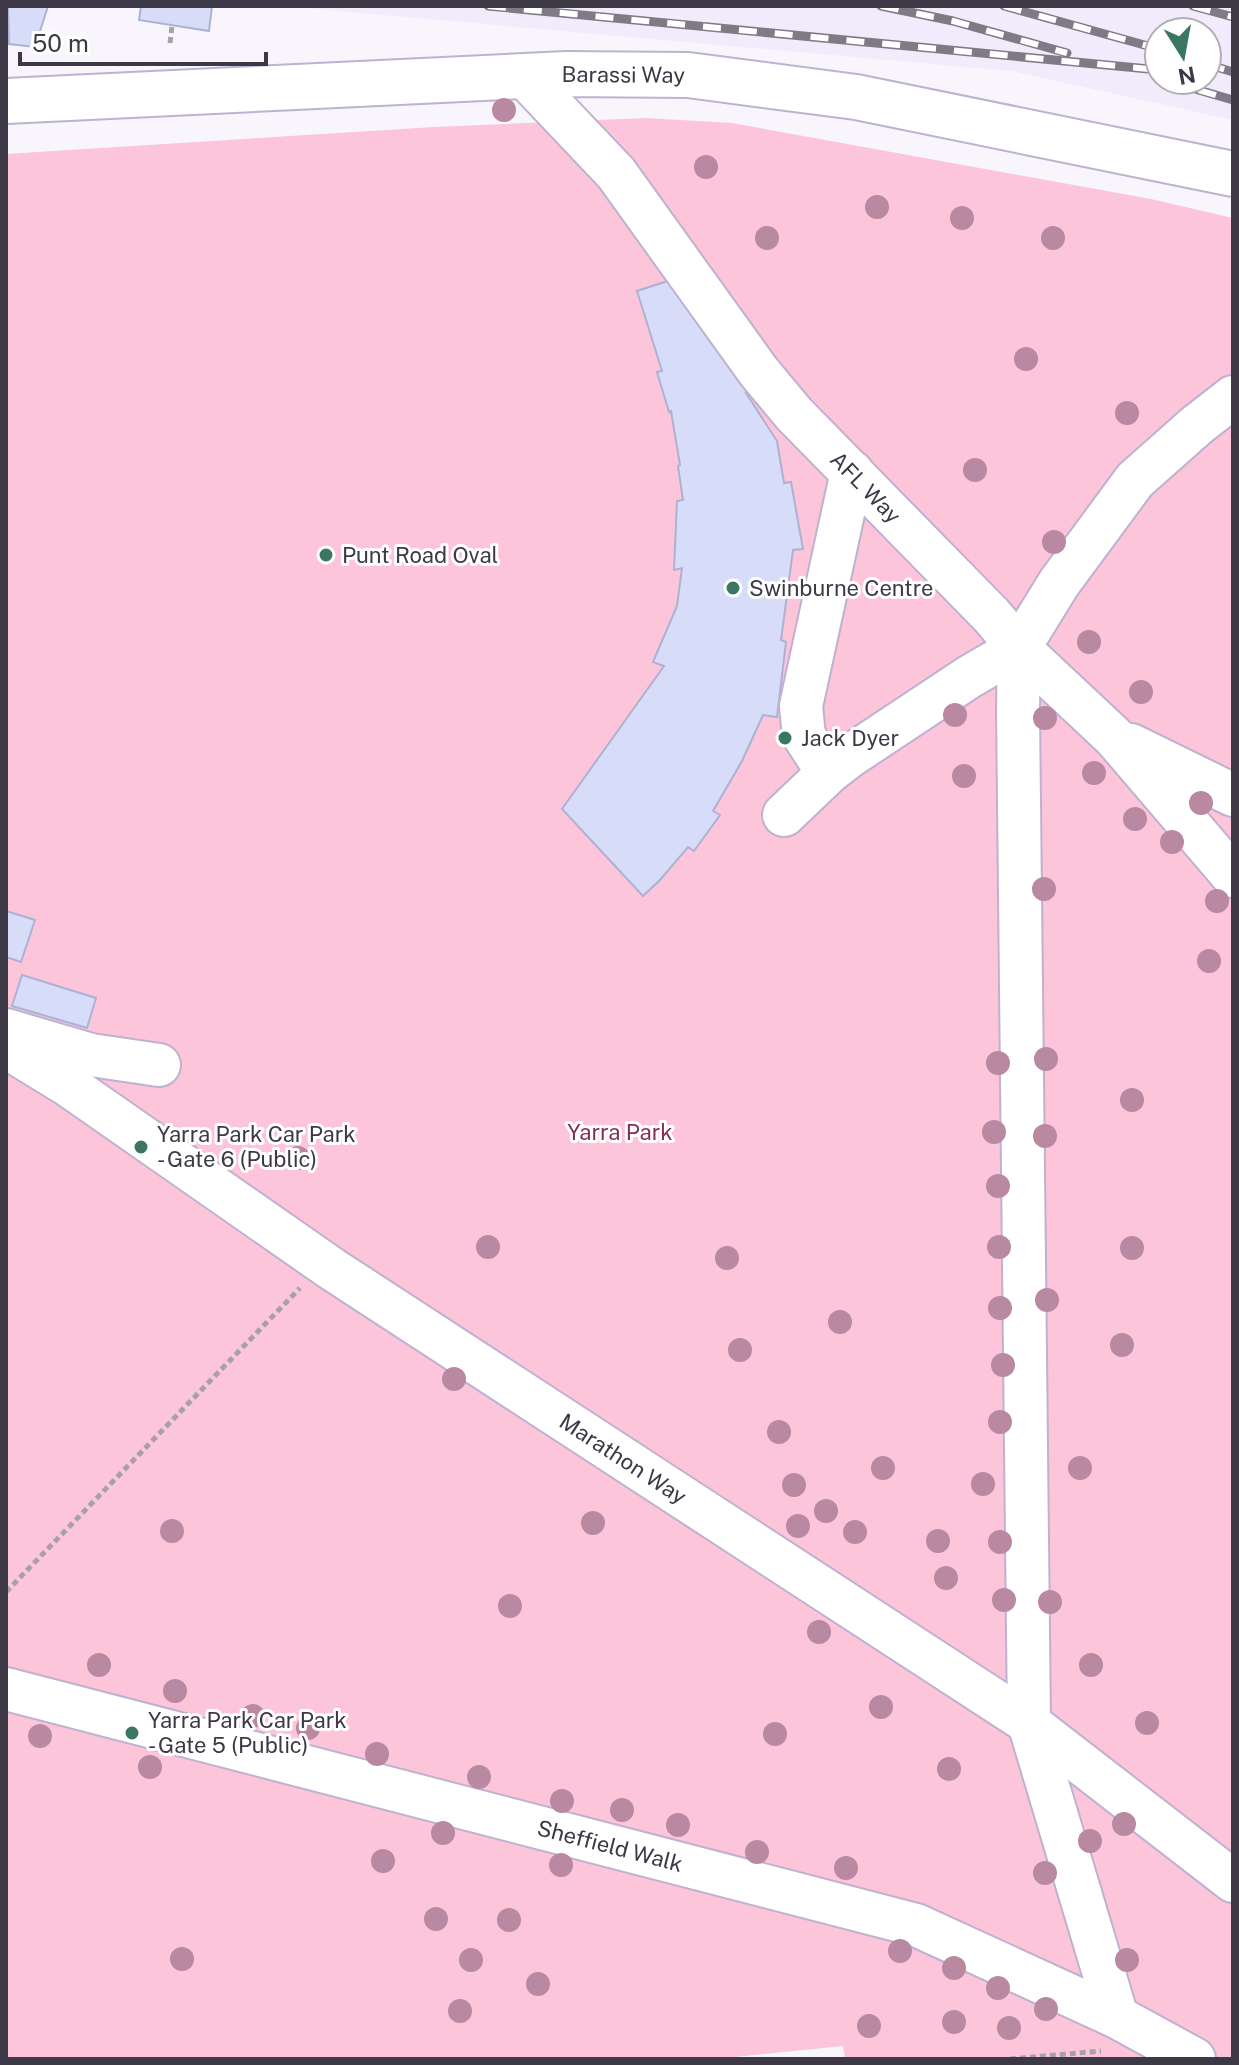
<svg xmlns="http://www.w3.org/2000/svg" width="1239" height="2065" viewBox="0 0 1239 2065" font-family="'Public Sans',sans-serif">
  <rect width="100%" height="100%" fill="#f8f5fc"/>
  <path fill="#f1ebfc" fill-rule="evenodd" d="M282,6H1233V120L1011,71ZM1159,32H1207V80H1159Z"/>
  <path fill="#fdc5d9" d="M646,118L732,123L1151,199L1233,218V2059H845L843,2046L716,2059H6V154L434,127Z"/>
  <g fill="#d7ddf9" stroke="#abb2d3" stroke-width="2">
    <path d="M8,6H48L35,47L9,44Z"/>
    <path d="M141,6H212L209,31L139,20Z"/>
    <path d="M671,280L752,391L746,393L777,441L784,483L791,482L803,549L793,550L781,640L786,642L777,717L763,715L742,761L713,811L720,815L694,851L688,847L660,880L643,896L562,809L664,666L653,662L677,606L682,568L674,570L677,501L683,500L678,466L680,465L671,411L669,412L657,372L662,371L637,291Z"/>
    <path d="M6,911L35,920L21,962L6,957Z"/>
    <path d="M22,975L96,998L87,1028L12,1006Z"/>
  </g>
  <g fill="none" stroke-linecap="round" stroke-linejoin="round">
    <defs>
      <g id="minor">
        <path id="s1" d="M524,76L616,173L759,372L794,414L991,615L1019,648L1115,738L1233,876"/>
        <path d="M1019,648L1018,710L1029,1723L1117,2017"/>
        <path d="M1131,745L1233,795"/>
        <path d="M828,773L804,736L801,706L852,472"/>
        <path d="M784,815L828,773L850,756L969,677L1019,648L1059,583L1135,480L1197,425L1233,397"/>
        <path d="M6,1030L91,1055L159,1065"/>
        <path id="s2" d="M6,1047L68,1085L332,1269L1029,1723L1233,1881"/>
        <path id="s3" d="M6,1689L916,1925L1117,2017L1194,2059"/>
      </g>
      <g id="major">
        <path id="s4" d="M6,101L566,74L688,75L856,97L1233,174"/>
      </g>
    </defs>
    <use href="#minor" stroke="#beb1d2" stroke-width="46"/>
    <use href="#major" stroke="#beb1d2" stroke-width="48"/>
    <g stroke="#a5a1ab" stroke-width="5" stroke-dasharray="6 4" stroke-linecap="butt">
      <path d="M170,43L172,26"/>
      <path d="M6,1592L300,1288"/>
      <path d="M1010,2059L1101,2051"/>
    </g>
    <use href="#minor" stroke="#fff" stroke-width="42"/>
    <use href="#major" stroke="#fff" stroke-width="44"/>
    <defs>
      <g id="rail">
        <path d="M488,6L1159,70"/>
        <path d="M881,6L953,21L1067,53"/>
        <path d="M1004,6L1159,49"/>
        <path d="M1193,6L1233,17"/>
        <path d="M1207,64L1233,72"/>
        <path d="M1164,80L1233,100"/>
      </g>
    </defs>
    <use href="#rail" stroke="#7f7a86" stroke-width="9"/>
    <use href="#rail" stroke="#fff" stroke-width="6" stroke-dasharray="18" stroke-linecap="butt"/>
  </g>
  <g fill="#b988a1">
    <circle cx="504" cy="110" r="12"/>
    <circle cx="706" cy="167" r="12"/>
    <circle cx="877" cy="207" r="12"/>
    <circle cx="962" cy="218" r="12"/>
    <circle cx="767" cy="238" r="12"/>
    <circle cx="1053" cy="238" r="12"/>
    <circle cx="1026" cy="359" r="12"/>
    <circle cx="1127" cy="413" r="12"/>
    <circle cx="975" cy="470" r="12"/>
    <circle cx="1054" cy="542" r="12"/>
    <circle cx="1089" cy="642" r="12"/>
    <circle cx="1141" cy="692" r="12"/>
    <circle cx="955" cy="715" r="12"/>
    <circle cx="1045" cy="718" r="12"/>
    <circle cx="1094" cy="773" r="12"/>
    <circle cx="964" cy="776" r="12"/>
    <circle cx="1201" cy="803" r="12"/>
    <circle cx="1135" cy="819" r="12"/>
    <circle cx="1172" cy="842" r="12"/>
    <circle cx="1044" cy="889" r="12"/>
    <circle cx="1217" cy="901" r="12"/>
    <circle cx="1209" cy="961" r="12"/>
    <circle cx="1046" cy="1059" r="12"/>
    <circle cx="998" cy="1063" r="12"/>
    <circle cx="1132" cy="1100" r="12"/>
    <circle cx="994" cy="1132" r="12"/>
    <circle cx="1045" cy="1136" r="12"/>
    <circle cx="298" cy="1158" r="12"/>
    <circle cx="998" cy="1186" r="12"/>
    <circle cx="488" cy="1247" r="12"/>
    <circle cx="999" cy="1247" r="12"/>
    <circle cx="1132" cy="1248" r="12"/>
    <circle cx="727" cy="1258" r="12"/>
    <circle cx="1047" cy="1300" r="12"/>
    <circle cx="1000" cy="1308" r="12"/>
    <circle cx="840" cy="1322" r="12"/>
    <circle cx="1122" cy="1345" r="12"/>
    <circle cx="740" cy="1350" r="12"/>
    <circle cx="1003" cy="1365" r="12"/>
    <circle cx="454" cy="1379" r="12"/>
    <circle cx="1000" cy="1422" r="12"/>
    <circle cx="779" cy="1432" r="12"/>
    <circle cx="883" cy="1468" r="12"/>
    <circle cx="1080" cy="1468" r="12"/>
    <circle cx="983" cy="1484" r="12"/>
    <circle cx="794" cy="1485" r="12"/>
    <circle cx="826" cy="1511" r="12"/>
    <circle cx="593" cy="1523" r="12"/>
    <circle cx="798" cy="1526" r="12"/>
    <circle cx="172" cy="1531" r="12"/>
    <circle cx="855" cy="1532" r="12"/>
    <circle cx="938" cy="1541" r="12"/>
    <circle cx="1000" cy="1542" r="12"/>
    <circle cx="946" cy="1578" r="12"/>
    <circle cx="1004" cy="1600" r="12"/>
    <circle cx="1050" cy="1602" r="12"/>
    <circle cx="510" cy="1606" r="12"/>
    <circle cx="819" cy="1632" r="12"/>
    <circle cx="99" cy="1665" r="12"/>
    <circle cx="1091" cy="1665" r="12"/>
    <circle cx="175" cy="1691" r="12"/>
    <circle cx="881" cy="1707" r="12"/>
    <circle cx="253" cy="1716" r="12"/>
    <circle cx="1147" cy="1723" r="12"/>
    <circle cx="308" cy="1728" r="12"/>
    <circle cx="775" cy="1734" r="12"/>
    <circle cx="40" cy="1736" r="12"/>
    <circle cx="377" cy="1754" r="12"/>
    <circle cx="150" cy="1767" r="12"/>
    <circle cx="949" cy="1769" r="12"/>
    <circle cx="479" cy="1777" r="12"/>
    <circle cx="562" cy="1801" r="12"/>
    <circle cx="622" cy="1810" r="12"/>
    <circle cx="1124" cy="1824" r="12"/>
    <circle cx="678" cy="1825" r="12"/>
    <circle cx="443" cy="1833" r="12"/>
    <circle cx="1090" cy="1841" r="12"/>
    <circle cx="757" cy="1852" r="12"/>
    <circle cx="383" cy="1861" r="12"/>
    <circle cx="561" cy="1865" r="12"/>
    <circle cx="846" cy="1868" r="12"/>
    <circle cx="1045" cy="1873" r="12"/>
    <circle cx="436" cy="1919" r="12"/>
    <circle cx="509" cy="1920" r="12"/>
    <circle cx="900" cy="1951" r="12"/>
    <circle cx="182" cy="1959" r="12"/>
    <circle cx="471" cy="1960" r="12"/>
    <circle cx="1127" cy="1960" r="12"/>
    <circle cx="954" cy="1968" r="12"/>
    <circle cx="538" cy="1984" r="12"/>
    <circle cx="998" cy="1988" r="12"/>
    <circle cx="1046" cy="2009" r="12"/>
    <circle cx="460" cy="2011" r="12"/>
    <circle cx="954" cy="2022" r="12"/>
    <circle cx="869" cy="2026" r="12"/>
    <circle cx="1009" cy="2028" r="12"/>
  </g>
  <g fill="#397763" stroke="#fff" stroke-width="3">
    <circle cx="326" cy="555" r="8"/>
    <circle cx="733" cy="588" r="8"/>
    <circle cx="785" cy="738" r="8"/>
    <circle cx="141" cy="1147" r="8"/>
    <circle cx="132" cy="1733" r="8"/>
  </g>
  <g text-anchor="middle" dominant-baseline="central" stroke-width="6" stroke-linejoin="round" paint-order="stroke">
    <g font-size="22" fill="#3d3846" stroke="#fff">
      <text stroke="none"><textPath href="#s4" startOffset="618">Barassi Way</textPath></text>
      <text stroke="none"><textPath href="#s1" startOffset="536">AFL Way</textPath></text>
      <text stroke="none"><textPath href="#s2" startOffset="742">Marathon Way</textPath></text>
      <text stroke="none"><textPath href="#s3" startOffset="624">Sheffield Walk</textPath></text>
    </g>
    <g font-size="22" fill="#3d3846" stroke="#fff" text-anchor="start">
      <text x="342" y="555">Punt Road Oval</text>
      <text x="749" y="588">Swinburne Centre</text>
      <text x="801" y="738">Jack Dyer</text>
      <text x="157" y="1134">Yarra Park Car Park<tspan x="157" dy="25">- Gate 6 (Public)</tspan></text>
      <text x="148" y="1720">Yarra Park Car Park<tspan x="148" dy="25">- Gate 5 (Public)</tspan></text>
    </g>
    <g font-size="22" fill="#852e56" stroke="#fff">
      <text x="620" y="1132">Yarra Park</text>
    </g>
  </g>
  <rect width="1239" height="2065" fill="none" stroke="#3d3846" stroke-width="16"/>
  <g transform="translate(1183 56) rotate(169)"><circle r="38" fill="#ffffff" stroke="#b1afb5" stroke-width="2"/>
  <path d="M0-6L14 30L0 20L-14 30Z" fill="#397763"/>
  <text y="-12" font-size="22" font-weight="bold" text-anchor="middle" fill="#3d3846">N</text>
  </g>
  <path d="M20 52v12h246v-12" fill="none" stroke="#3d3846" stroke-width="4"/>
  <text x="32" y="52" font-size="24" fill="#3d3846" stroke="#ffffff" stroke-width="6" paint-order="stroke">50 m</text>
</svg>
